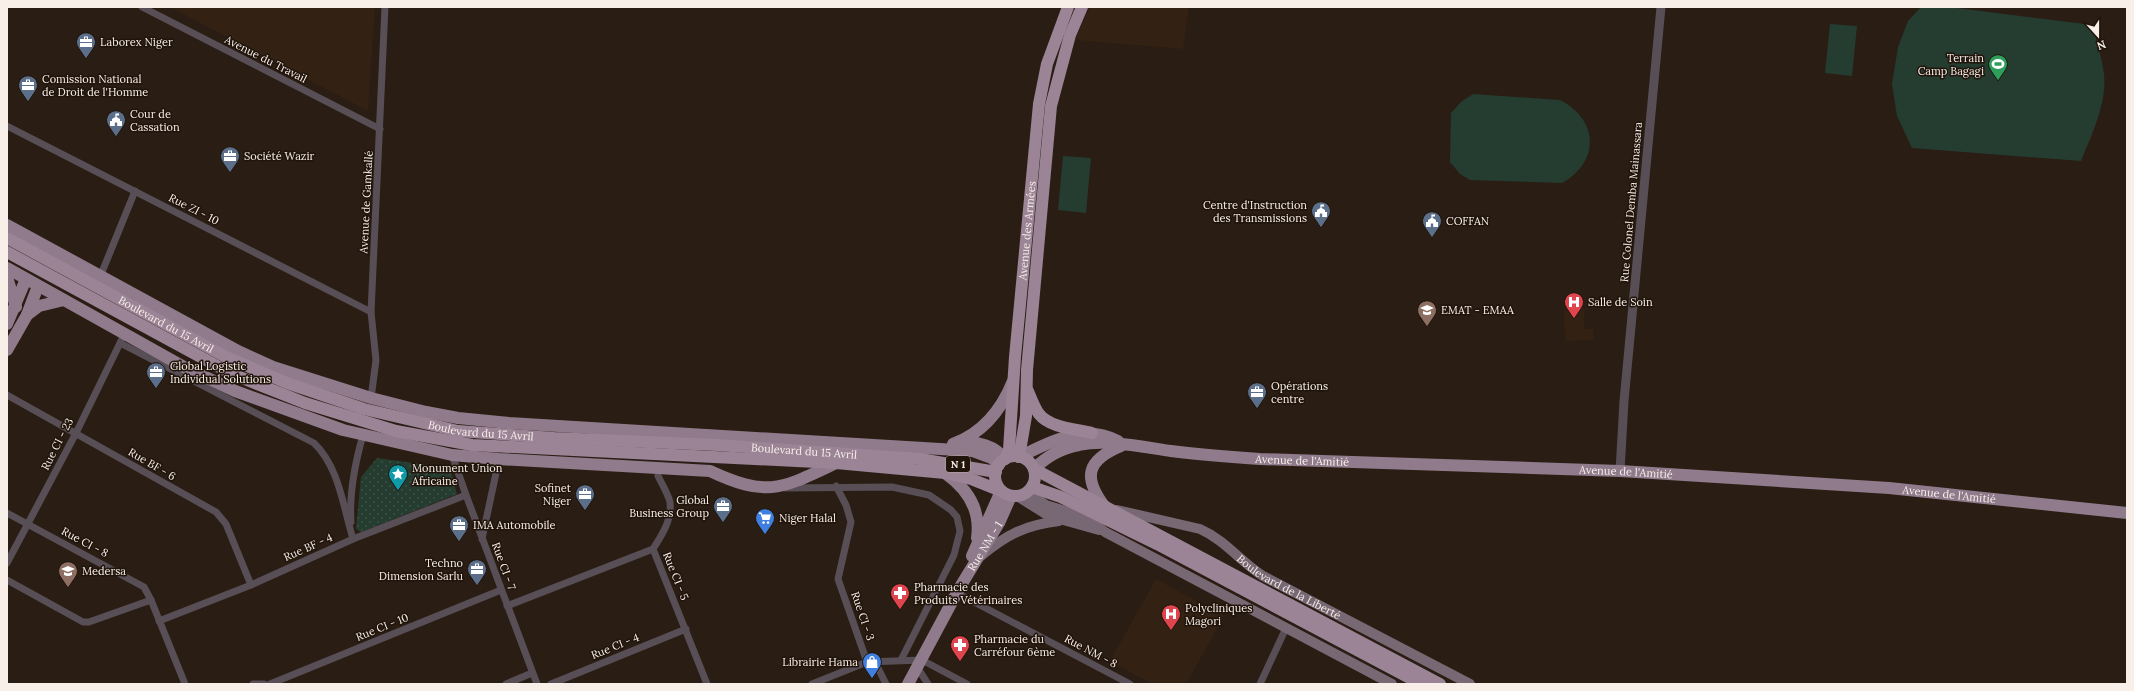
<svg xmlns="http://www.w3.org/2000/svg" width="2134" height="691" viewBox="0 0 2134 691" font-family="Lora,serif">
  <defs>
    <pattern id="park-dots" width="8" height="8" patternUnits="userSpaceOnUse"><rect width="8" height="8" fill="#253c31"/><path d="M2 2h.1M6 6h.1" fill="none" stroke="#3b4f45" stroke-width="1.8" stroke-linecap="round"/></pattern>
  </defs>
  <rect width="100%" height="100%" fill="#2a1d14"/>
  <g fill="#332113">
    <path d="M170,7H375L368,111Z"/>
    <path d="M1090,7H1189L1183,49L1075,40Z"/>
    <path d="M1564,308H1584V329H1593L1594,340L1565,341Z"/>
    <path d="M1156,579L1224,616L1186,684H1152L1110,661Z"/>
  </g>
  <g fill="#253c31">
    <path d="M1921,7H1949L2093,25C2096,41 2102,57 2104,74C2107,103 2092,134 2081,161L1912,148L1897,116L1892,84L1898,47L1908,21Z"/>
    <path d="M1830,24L1857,26L1852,76L1825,73Z"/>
    <path d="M1473,94L1560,100C1599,120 1600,162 1562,183L1470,180L1460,174L1450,162L1451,113L1461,102Z"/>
    <path d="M1063,156L1091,158L1086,213L1058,210Z"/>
  </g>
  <path fill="url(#park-dots)" d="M377,458L450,468L457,494L361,532L356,529L361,477Z"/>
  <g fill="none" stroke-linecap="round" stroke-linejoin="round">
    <g stroke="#584e56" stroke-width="7">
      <path d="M142,7L380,129"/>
      <path d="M7,126L371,312"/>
      <path d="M100,277L135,191"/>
      <path d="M120,343L314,443C339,467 343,506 353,539"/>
      <path d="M7,395L216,512L226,524L251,585"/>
      <path d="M371,398L376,360L371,312L385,7"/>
      <path d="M452,455L466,495L537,684"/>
      <path d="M658,476C662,484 668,494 670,502C672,520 662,535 653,549L707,684"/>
      <path d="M836,486L846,505L851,522L838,579L867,662L922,660L967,684"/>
      <path d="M785,488L892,487L929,495L951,510L957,517L960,531L954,555L901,660"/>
      <path d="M7,513L144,587L151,600L185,684"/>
      <path d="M351,522C349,492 355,463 363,435"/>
      <path d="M482,539L499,459"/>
      <path d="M7,563L76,433L122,339"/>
      <path d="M7,580L83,622H89L151,600"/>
      <path d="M957,593L1130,684"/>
      <path d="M507,606L653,549"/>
      <path d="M159,621L251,585L353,539L466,495"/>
      <path d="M875,662L886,684"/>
      <path d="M917,667L928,684"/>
      <path d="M253,684H264"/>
      <path d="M270,684L501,590"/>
      <path d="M506,684L532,673"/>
      <path d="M551,684L686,629"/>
      <path d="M812,684L867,662"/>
      <path d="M1260,684L1286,628"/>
    </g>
    <path stroke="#584e56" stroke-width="9" d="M1620,471L1624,401L1661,7"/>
    <g stroke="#776874" stroke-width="10">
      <path d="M1028,492L1046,505L1078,515L1094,523L1105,532L1392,684"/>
      <path d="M1017,496L1049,516L1099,530"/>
      <path id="s1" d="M1117,510L1200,529C1225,540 1240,561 1263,576L1470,684"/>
      <path d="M981,556C1006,535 1025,525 1059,521"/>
    </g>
    <g stroke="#8f7b8b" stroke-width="12">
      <path d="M7,225L238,351L273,367L371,398L426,412L458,418L509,423L973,451L992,458L999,465"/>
      <path d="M7,268L184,367L235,391L343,430L452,455L499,459L710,471C768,498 781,489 836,463"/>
      <path d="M7,277L16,307"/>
      <path d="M27,315L39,306L64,300"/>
      <path d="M7,324L26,279"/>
      <path d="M7,350L27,315L38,286"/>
      <path d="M962,443C978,441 995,446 1005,459"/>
      <path d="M953,444C983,433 1001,411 1013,381"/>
      <path d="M1019,457C1052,441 1082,423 1118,441"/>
      <path id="s2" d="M1034,469C1046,457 1062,448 1079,445C1107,439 1143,447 1171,451C1201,455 1230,457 1260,459L1620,471L1889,488L2127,513"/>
      <path d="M945,473C968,489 981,510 977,538"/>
      <path d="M1105,507C1082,477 1087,460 1121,446"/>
      <path d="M972,556L1001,491"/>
      <path id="s3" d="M908,684L960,587L999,523L1011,496"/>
    </g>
    <g stroke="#9a8496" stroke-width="12">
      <path id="s4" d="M7,238L226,357L287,383L364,409L458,431L554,438L717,445L920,459L996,472"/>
      <path d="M7,252L232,374L305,403L396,431L472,445L836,463L945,473L971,479L1001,491"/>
      <path d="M1028,391C1031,398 1034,407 1039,414C1050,428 1076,429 1092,433"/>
      <circle cx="1015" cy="476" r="20"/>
      <path d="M1019,457L1026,416L1027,370L1051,106L1070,35L1082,7"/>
      <path id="s5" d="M1005,459L1009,450L1015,357L1039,104L1047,64L1068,7"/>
      <path d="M1034,469L1440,684"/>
      <path d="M1032,487L1061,497L1157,544L1421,684"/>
    </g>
  </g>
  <defs>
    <symbol id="office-pin" viewBox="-11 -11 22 30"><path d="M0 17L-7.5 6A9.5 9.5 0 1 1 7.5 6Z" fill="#5c6f8a" stroke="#20140b"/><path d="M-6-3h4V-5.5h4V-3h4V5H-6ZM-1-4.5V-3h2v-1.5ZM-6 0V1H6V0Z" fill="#fff"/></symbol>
    <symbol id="stadium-pin" viewBox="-11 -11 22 30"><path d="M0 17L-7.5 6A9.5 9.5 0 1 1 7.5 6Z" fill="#2e9e5b" stroke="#20140b"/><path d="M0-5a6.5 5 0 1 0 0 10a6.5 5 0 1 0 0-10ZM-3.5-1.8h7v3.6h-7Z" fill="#fff"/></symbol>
    <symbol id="civic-pin" viewBox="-11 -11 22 30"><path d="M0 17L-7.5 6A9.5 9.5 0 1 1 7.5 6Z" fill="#5c6f8a" stroke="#20140b"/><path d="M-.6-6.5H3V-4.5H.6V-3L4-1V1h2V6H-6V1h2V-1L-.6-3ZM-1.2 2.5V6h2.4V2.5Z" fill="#fff"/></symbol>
    <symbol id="hospital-pin" viewBox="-11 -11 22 30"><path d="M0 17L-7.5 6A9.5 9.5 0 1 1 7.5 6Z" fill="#e0444e" stroke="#20140b"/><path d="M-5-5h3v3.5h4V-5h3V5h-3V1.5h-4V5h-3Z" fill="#fff"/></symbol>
    <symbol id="university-pin" viewBox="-11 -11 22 30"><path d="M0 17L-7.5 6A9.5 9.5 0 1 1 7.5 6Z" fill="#8d6e63" stroke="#20140b"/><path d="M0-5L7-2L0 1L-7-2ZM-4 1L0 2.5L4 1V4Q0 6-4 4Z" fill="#fff"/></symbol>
    <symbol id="sight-pin" viewBox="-11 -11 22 30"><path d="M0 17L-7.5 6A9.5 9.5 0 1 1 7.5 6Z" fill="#0f9aa8" stroke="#20140b"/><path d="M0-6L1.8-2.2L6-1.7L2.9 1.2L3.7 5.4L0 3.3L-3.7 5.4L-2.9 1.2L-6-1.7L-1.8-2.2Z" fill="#fff"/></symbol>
    <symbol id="supermarket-pin" viewBox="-11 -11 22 30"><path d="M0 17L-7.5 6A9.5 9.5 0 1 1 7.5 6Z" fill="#3f7fe0" stroke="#20140b"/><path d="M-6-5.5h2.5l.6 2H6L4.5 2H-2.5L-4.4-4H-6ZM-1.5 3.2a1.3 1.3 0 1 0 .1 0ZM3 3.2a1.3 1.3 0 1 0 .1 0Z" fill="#fff"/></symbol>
    <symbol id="school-pin" viewBox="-11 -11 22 30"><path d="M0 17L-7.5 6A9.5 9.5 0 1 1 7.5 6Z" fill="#8d6e63" stroke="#20140b"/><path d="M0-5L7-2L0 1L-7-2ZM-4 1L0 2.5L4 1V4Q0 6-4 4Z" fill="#fff"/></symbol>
    <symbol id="pharmacy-pin" viewBox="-11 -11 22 30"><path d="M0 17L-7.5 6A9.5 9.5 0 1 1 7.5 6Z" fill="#e0444e" stroke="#20140b"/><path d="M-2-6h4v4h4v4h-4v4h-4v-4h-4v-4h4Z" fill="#fff"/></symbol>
    <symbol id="shop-pin" viewBox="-11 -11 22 30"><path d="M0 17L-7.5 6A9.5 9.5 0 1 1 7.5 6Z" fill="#3f7fe0" stroke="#20140b"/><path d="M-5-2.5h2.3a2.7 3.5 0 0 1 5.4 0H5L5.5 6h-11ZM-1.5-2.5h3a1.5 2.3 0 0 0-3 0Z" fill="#fff"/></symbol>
  </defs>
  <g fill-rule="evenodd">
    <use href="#office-pin" x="75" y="31" width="22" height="30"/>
    <use href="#stadium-pin" x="1987" y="53" width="22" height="30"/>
    <use href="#office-pin" x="17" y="74" width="22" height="30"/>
    <use href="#civic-pin" x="105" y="109" width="22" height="30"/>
    <use href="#office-pin" x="219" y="145" width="22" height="30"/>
    <use href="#civic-pin" x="1310" y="200" width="22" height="30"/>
    <use href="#civic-pin" x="1421" y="210" width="22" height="30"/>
    <use href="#hospital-pin" x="1563" y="291" width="22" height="30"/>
    <use href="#university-pin" x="1416" y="299" width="22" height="30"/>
    <use href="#office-pin" x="145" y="361" width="22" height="30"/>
    <use href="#office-pin" x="1246" y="381" width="22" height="30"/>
    <use href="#sight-pin" x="387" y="463" width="22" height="30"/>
    <use href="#office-pin" x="574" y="483" width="22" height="30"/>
    <use href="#office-pin" x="712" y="495" width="22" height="30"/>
    <use href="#supermarket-pin" x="754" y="507" width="22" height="30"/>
    <use href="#office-pin" x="448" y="514" width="22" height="30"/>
    <use href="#office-pin" x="466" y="558" width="22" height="30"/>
    <use href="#school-pin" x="57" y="560" width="22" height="30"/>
    <use href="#pharmacy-pin" x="889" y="582" width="22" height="30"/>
    <use href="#hospital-pin" x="1160" y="603" width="22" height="30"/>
    <use href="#pharmacy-pin" x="949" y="634" width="22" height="30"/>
    <use href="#shop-pin" x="861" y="651" width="22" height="30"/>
  </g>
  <g text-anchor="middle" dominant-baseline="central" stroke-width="3" stroke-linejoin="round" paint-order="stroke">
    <rect fill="#20140b" stroke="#b7ada6" stroke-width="1" x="946" y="456" width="24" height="16" rx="3"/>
    <g font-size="10" font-weight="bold" fill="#f8efe9">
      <text x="958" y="464">N 1</text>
    </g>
    <g font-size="11" fill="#f8efe9" stroke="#20140b" text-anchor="start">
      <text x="100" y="42">Laborex Niger</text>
      <text x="1984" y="58" text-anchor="end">Terrain<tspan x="1984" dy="13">Camp Bagagi</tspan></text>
      <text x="42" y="79">Comission National<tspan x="42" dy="13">de Droit de l'Homme</tspan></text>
      <text x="130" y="114">Cour de<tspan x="130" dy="13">Cassation</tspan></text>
      <text x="244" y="156">Société Wazir</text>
      <text x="1307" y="205" text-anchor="end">Centre d'Instruction<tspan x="1307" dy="13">des Transmissions</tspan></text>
      <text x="1446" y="221">COFFAN</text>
      <text x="1588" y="302">Salle de Soin</text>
      <text x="1441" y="310">EMAT - EMAA</text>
      <text x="170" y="366">Global Logistic<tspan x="170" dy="13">Individual Solutions</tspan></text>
      <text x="1271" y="386">Opérations<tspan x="1271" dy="13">centre</tspan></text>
      <text x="412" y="468">Monument Union<tspan x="412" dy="13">Africaine</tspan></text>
      <text x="571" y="488" text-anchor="end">Sofinet<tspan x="571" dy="13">Niger</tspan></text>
      <text x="709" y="500" text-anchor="end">Global<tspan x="709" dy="13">Business Group</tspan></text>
      <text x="779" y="518">Niger Halal</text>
      <text x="473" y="525">IMA Automobile</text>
      <text x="463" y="563" text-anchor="end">Techno<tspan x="463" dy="13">Dimension Sarlu</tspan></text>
      <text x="82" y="571">Medersa</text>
      <text x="914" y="587">Pharmacie des<tspan x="914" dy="13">Produits Vétérinaires</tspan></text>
      <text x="1185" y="608">Polycliniques<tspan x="1185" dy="13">Magori</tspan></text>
      <text x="974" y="639">Pharmacie du<tspan x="974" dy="13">Carréfour 6ème</tspan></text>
      <text x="858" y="662" text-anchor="end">Librairie Hama</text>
    </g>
    <g font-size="11" fill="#f8efe9" stroke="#20140b">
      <text transform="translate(266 59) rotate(27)">Avenue du Travail</text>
      <text transform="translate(366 202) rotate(-87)">Avenue de Gamkallé</text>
      <text transform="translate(1631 202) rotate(-85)">Rue Colonel Demba Mainassara</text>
      <text transform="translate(194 209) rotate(27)">Rue ZI - 10</text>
      <text stroke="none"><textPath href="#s5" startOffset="230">Avenue des Armées</textPath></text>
      <text stroke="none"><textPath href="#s4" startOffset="181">Boulevard du 15 Avril</textPath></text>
      <text stroke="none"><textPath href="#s4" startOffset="516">Boulevard du 15 Avril</textPath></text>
      <text transform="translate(57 444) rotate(-63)">Rue CI - 23</text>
      <text stroke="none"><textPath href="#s4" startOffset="840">Boulevard du 15 Avril</textPath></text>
      <text stroke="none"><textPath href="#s2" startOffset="276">Avenue de l'Amitié</textPath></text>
      <text transform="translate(152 464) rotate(30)">Rue BF - 6</text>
      <text stroke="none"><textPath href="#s2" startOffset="600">Avenue de l'Amitié</textPath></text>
      <text stroke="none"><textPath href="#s2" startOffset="924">Avenue de l'Amitié</textPath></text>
      <text transform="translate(85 542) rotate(28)">Rue CI - 8</text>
      <text stroke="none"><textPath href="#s3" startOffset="158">Rue NM - 1</textPath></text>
      <text transform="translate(308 547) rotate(-24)">Rue BF - 4</text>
      <text transform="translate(504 566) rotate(70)">Rue CI - 7</text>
      <text transform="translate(676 576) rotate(68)">Rue CI - 5</text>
      <text stroke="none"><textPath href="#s1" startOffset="192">Boulevard de la Liberté</textPath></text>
      <text transform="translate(863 616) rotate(71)">Rue CI - 3</text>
      <text transform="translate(382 627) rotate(-22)">Rue CI - 10</text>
      <text transform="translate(615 646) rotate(-22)">Rue CI - 4</text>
      <text transform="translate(1091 651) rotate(28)">Rue NM - 8</text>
    </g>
  </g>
  <rect width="2134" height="691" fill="none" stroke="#f8efe9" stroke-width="16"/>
  <g transform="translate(2098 36) rotate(159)" stroke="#20140b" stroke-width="3" paint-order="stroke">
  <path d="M0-3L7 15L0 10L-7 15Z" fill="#f8efe9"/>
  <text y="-6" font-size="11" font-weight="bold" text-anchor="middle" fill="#f8efe9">N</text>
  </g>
</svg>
